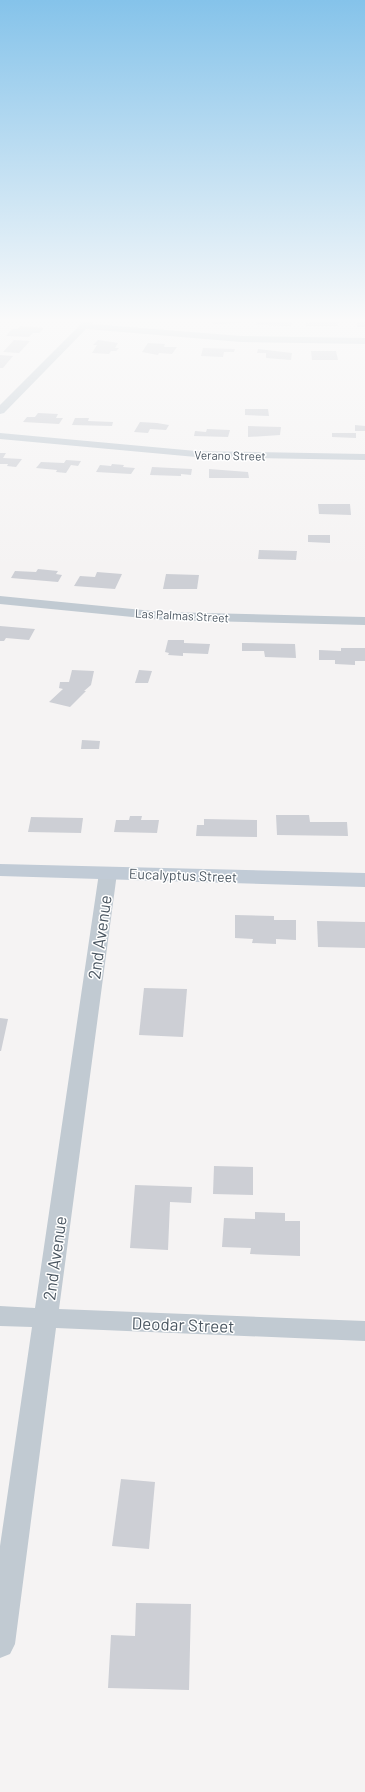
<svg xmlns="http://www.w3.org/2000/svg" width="365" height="1792" viewBox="0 0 365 1792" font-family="Barlow,sans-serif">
  <rect width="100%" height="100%" fill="#f5f3f3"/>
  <g fill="#cdcfd5">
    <path d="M214,321H243L242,323L224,324H213Z"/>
    <path d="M270,321H292L291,326L256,325V322Z"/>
    <path d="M310,321H338V326H306V323H311Z"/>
    <rect x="357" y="321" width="8" height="6"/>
    <path d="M20,326L44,328L39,333H33L29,337L6,336L12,329H17Z"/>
    <path d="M14,340L30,341L19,353L3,352Z"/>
    <path d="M98,340L118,343L115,348H119L116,351H111L109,354L92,353L97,345H93Z"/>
    <path d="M148,343L165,344L164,347H177L172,354L159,353L158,355L142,352Z"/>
    <path d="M203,348L235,349L234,352H224L223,357L201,356Z"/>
    <path d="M258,349L292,353L291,360L266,358V353H257Z"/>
    <path d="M311,351H336L338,360H312Z"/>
    <path d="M0,355L13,356L3,368H0Z"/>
    <path d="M245,409H268L269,416L245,415Z"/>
    <path d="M38,413L58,414L56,418H63L59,424L23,422L27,417H35Z"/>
    <path d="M75,418H89L88,421L113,422L112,426L72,425Z"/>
    <path d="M140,422L157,423L169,425L166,430L150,429L148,433L134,432Z"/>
    <path d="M355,425L365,426V431H355Z"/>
    <path d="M248,426L281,427L280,435L248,437Z"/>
    <path d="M207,429L230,430L228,437L194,436L195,431L206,432Z"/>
    <path d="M332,433H356V438L332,437Z"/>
    <path d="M0,453H6L3,458L22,459L16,467L7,466L8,464H0Z"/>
    <path d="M66,460L81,461L78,466L71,465L66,473L56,472L57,470L36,468L41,462L64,463Z"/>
    <path d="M112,464L124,465L123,467L135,468L131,474L96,472L100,465L111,466Z"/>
    <path d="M152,467L192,469L191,475L181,474V476L150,475Z"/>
    <path d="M209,469L248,472L249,478H209Z"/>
    <path d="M318,504H350L351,515L319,514Z"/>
    <path d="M308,535H330V543L308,542Z"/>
    <path d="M259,550L297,551L296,560L258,559Z"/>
    <path d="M38,569L58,571L56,574L62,575L58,582L11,578L15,571L36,572Z"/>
    <path d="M97,572L122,574L115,589L74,586L80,576L95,577Z"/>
    <path d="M166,574L199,575L197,589H163Z"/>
    <path d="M0,626L35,629L29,640L6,638L4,641H0Z"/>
    <path d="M168,640H184V643L210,644L208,654L183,653V656L168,655L169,653L165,652Z"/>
    <path d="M242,643L295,644L296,658L265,657L264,651H242Z"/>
    <path d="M341,648H365V661H355V665L335,664V660H319V650L341,651Z"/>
    <path d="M72,670L94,671L91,685L84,691H86L70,707L49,702L63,689L59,688L60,682H69Z"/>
    <path d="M139,670L152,671L148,683H135Z"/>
    <path d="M82,740L100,741L99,749H81Z"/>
    <path d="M276,815H309L310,822H347L348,836L277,835Z"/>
    <path d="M130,816H142L141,820H159L157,833L114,832L116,820H129Z"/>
    <path d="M31,817L83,818L81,833L28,832Z"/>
    <path d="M204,819L257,820V837L196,836L197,825H204Z"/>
    <path d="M235,915L274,916V920H296V940L276,939V944L252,943L253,939L235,938Z"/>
    <path d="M317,921L365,922V948L318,947Z"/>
    <path d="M144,988L187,989L183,1037L139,1035Z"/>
    <path d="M0,1018L8,1019L1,1051H0Z"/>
    <path d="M214,1166L253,1167V1195L213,1194Z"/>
    <path d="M135,1185L192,1187L191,1203L170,1202L168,1250L130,1248Z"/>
    <path d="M255,1212L285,1213V1221H300V1256L250,1254L251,1248L222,1247L224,1218L255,1219Z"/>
    <path d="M121,1479L155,1482L149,1549L112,1546Z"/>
    <path d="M136,1603L191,1604L189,1690L108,1688L111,1635L135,1636Z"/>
  </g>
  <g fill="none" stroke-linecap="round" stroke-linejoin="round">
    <g fill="#c1cad2" fill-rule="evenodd">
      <path d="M84,321H94L92,324L241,336L365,338V344L241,342L86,329L4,413L0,414V405Z"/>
      <path d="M0,433L196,451L365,454V460L196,457L0,439Z"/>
      <path d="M0,596L163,612L365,617V625L163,620L0,604Z"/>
      <path d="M108,868L114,869L117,873L59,1309L365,1321V1341L56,1328L15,1644L10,1654L0,1658V1546L32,1327L0,1326V1306L35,1308L99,873L102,869Z"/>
    </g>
    <path fill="#c1cbd6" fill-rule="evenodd" d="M0,864L365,873V887L0,876Z"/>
  </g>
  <linearGradient id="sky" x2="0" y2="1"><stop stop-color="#85c3ea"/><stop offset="0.56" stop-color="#fafafa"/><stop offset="1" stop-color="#fafafa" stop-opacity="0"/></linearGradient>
  <rect width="365" height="572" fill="url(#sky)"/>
  <g text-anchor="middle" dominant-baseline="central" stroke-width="3" stroke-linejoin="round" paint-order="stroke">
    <g font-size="12" fill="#4a5661" stroke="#fff">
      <text transform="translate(230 455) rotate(1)">Verano Street</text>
      <text transform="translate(182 615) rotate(3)">Las Palmas Street</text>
    </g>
    <g font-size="14" fill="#4a5661" stroke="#fff">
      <text transform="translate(183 875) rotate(2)">Eucalyptus Street</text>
    </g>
    <g font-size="17" fill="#4a5661" stroke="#fff">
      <text transform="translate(99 937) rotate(-82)">2nd Avenue</text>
      <text transform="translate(54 1258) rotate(-82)">2nd Avenue</text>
      <text transform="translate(183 1324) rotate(2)">Deodar Street</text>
    </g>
  </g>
</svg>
